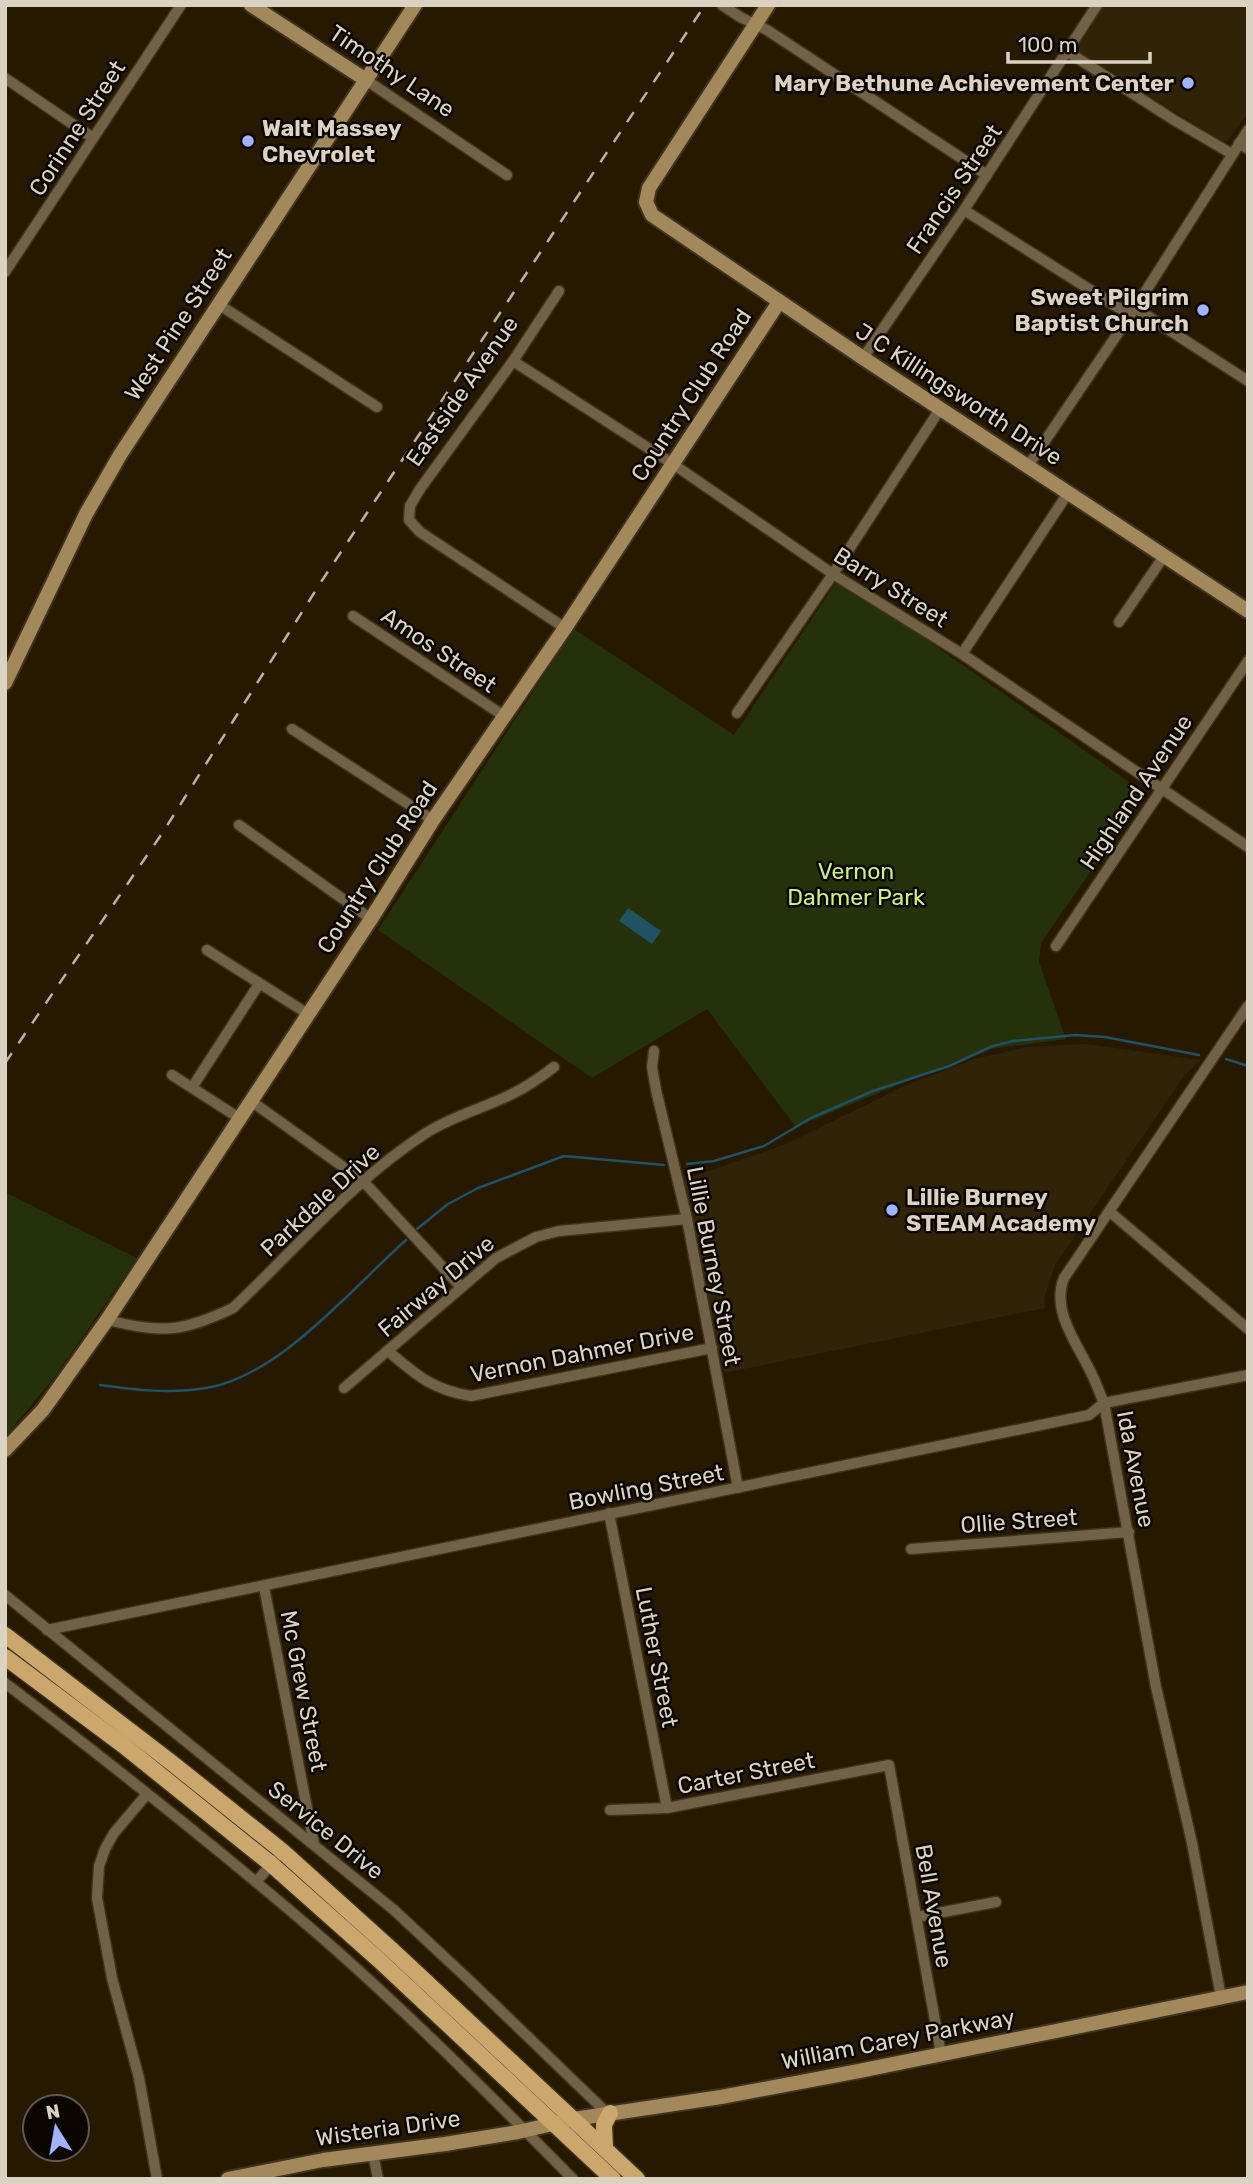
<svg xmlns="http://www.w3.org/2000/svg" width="1253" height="2184" viewBox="0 0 1253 2184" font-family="Rubik,sans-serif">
  <rect width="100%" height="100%" fill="#271800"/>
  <g fill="#312308">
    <path d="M1102,5H1248V113L1227,141H1222L1081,53L1078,49V42Z"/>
    <path d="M1088,1044L1200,1060L1184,1076L1055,1265L1044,1299L1045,1308L724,1373L683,1180L786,1144L904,1086L974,1059L1027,1047Z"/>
  </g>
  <g fill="#24310b">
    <path d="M839,578L1145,793L1041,943L1039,962L1066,1039L983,1050L796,1127L707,1009L592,1078L378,930L574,629L734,735Z"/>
    <path d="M5,1192L137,1258L57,1374L5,1437Z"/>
  </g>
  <path fill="#205264" d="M628,908L661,931L652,944L619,921Z"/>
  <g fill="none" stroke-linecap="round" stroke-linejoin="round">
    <g stroke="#205264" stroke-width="2.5">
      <path d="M1226,1059L1248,1066"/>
      <path d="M687,1164L714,1161L764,1146L811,1118L873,1091L949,1066L993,1046L1013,1041L1075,1035L1105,1037L1199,1055"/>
      <path d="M417,1229L448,1204L478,1188L564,1156L664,1165"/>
      <path d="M100,1385C136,1390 170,1394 206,1388C280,1376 352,1288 406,1240"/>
    </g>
    <defs>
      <g id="street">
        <path d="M722,5L740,17L767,30L987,175"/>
        <path d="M1068,52L1174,120L1232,154"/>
        <path d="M5,78L93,138"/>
        <path d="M366,80L507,175"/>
        <path d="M1239,143L1248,149"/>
        <path d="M964,210L1130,315"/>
        <path d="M5,272L181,5"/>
        <path d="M559,291L513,361L420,489L410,506L409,520L420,532L565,628"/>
        <path d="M218,304L377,407"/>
        <path d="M1135,308L1248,381"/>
        <path d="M863,358L964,210L1097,5"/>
        <path d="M513,361L673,464L833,574L962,654L1248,847"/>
        <path d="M1028,466L1135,308L1248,130"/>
        <path d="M353,616L504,716"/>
        <path d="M1119,622L1164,556"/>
        <path d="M962,654L1068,493"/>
        <path d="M737,713L833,574L940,409"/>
        <path d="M292,729L433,820"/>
        <path d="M239,825L371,919"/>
        <path d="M1056,946L1248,661"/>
        <path d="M207,950L308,1014"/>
        <path d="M654,1051L652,1067L656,1090L687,1219L738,1488"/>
        <path d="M172,1075L239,1118"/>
        <path d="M193,1086L259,984"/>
        <path d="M251,1101L363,1181L461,1287"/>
        <path d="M1110,1212L1248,1329"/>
        <path d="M107,1320C163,1333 180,1333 233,1308C295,1250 354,1179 426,1133C454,1115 485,1108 514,1093C528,1086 541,1077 554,1067"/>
        <path d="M388,1351C416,1375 433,1390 471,1396L712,1348"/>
        <path d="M344,1388L496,1258L536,1237L559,1231L687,1219"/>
        <path d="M609,1513L667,1808"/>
        <path d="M911,1549L1129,1532"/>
        <path d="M264,1587L314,1844"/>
        <path d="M5,1595L394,1910L469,1980L607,2113"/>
        <path d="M47,1630L1089,1415L1104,1403L1248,1375"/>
        <path d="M5,1683C118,1769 229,1857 336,1950C418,2023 496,2101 573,2179"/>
        <path d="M147,1794L114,1833L105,1849L99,1866L97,1898L112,1978L139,2078L157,2179"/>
        <path d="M610,1810L667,1808L889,1765L941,2054"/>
        <path d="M256,1882L275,1860"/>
        <path d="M917,1917L996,1902"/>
        <path d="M1221,1997L1192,1843L1156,1687L1104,1403C1100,1394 1097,1385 1093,1377C1080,1347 1050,1312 1064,1278L1248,1006"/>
        <path d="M373,2153L378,2179"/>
      </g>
      <g id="secondary">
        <path d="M251,5L366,80"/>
        <path d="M768,5L649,188L646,202L652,215L863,358L1248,611"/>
        <path d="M5,683L86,514L120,455L415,5"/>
        <path d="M5,1450L43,1410L107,1320L371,919L433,820L565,628L779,302"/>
        <path d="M228,2179L323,2160L445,2144L518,2132L574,2119L721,2097L859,2071L1248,1992"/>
      </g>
      <g id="primary">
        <path d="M5,1635L172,1763L282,1851L393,1951L637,2179"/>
        <path d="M5,1657L123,1745L271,1864L379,1960L613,2179"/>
        <path d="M605,2148L604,2125L610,2113"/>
      </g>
    </defs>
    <use href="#street" stroke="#40321b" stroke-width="13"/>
    <use href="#secondary" stroke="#40321b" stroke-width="18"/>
    <use href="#primary" stroke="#40321b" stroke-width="19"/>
    <use href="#street" stroke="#716146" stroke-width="10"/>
    <use href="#secondary" stroke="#a3885c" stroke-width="14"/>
    <use href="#primary" stroke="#caa76d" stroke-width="16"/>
    <path stroke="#bcb2a0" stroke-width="2.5" stroke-dasharray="12 12" stroke-linecap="butt" d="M5,1063L163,832L321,582L705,5"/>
  </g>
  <g fill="#a1b3fd" stroke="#0b0500" stroke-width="2.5">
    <circle cx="1188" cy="83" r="7"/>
    <circle cx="248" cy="141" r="7"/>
    <circle cx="1203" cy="310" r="7"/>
    <circle cx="892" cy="1210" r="7"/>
  </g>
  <g text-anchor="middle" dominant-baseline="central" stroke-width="5" stroke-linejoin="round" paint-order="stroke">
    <g font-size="23" fill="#dcd2c2" stroke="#0b0500">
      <text transform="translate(392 71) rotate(34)">Timothy Lane</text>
      <text transform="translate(77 128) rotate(-57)">Corinne Street</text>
      <text transform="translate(954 189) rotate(-56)">Francis Street</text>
      <text transform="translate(178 324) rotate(-57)">West Pine Street</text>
      <text transform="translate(462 391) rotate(-55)">Eastside Avenue</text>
      <text transform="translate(959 394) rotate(33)">J C Killingsworth Drive</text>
      <text transform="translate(691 395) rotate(-57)">Country Club Road</text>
      <text transform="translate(891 587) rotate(32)">Barry Street</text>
      <text transform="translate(439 650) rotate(34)">Amos Street</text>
      <text transform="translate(1136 792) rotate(-56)">Highland Avenue</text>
      <text transform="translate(377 867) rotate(-57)">Country Club Road</text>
      <text transform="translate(320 1200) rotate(-43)">Parkdale Drive</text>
      <text transform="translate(714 1266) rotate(79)">Lillie Burney Street</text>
      <text transform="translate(436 1286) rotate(-40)">Fairway Drive</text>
      <text transform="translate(582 1353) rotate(-11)">Vernon Dahmer Drive</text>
      <text transform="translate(1136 1469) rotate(79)">Ida Avenue</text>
      <text transform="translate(646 1487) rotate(-11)">Bowling Street</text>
      <text transform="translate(1019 1521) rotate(-4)">Ollie Street</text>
      <text transform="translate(657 1657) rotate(79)">Luther Street</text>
      <text transform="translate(304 1691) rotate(79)">Mc Grew Street</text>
      <text transform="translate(746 1773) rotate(-11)">Carter Street</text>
      <text transform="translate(326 1830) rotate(39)">Service Drive</text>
      <text transform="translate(934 1906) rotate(80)">Bell Avenue</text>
      <text transform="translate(898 2039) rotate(-11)">William Carey Parkway</text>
      <text transform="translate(388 2128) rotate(-8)">Wisteria Drive</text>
    </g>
    <g font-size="23" font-weight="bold" fill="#dcd2c2" stroke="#0b0500" text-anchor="end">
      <text x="1174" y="83">Mary Bethune Achievement Center</text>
      <text x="262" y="128" text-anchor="start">Walt Massey<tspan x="262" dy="26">Chevrolet</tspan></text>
      <text x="1189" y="297">Sweet Pilgrim<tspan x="1189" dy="26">Baptist Church</tspan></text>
      <text x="906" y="1197" text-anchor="start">Lillie Burney<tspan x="906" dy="26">STEAM Academy</tspan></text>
    </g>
    <g font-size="23" fill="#c9ef8c" stroke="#0b0500">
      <text x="856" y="871">Vernon<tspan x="856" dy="26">Dahmer Park</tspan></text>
    </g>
  </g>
  <rect width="1253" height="2184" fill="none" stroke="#dcd2c2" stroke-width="14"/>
  <g transform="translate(56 2128) rotate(349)"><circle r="33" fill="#0b0500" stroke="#5f574e" stroke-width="2"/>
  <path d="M0-5L12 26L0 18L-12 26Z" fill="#a1b3fd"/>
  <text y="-10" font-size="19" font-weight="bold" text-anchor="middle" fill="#dcd2c2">N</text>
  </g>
  <path d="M1008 52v10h142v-10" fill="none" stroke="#dcd2c2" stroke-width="3.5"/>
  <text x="1018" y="52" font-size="21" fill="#dcd2c2" stroke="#0b0500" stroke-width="5" paint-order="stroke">100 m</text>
</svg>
